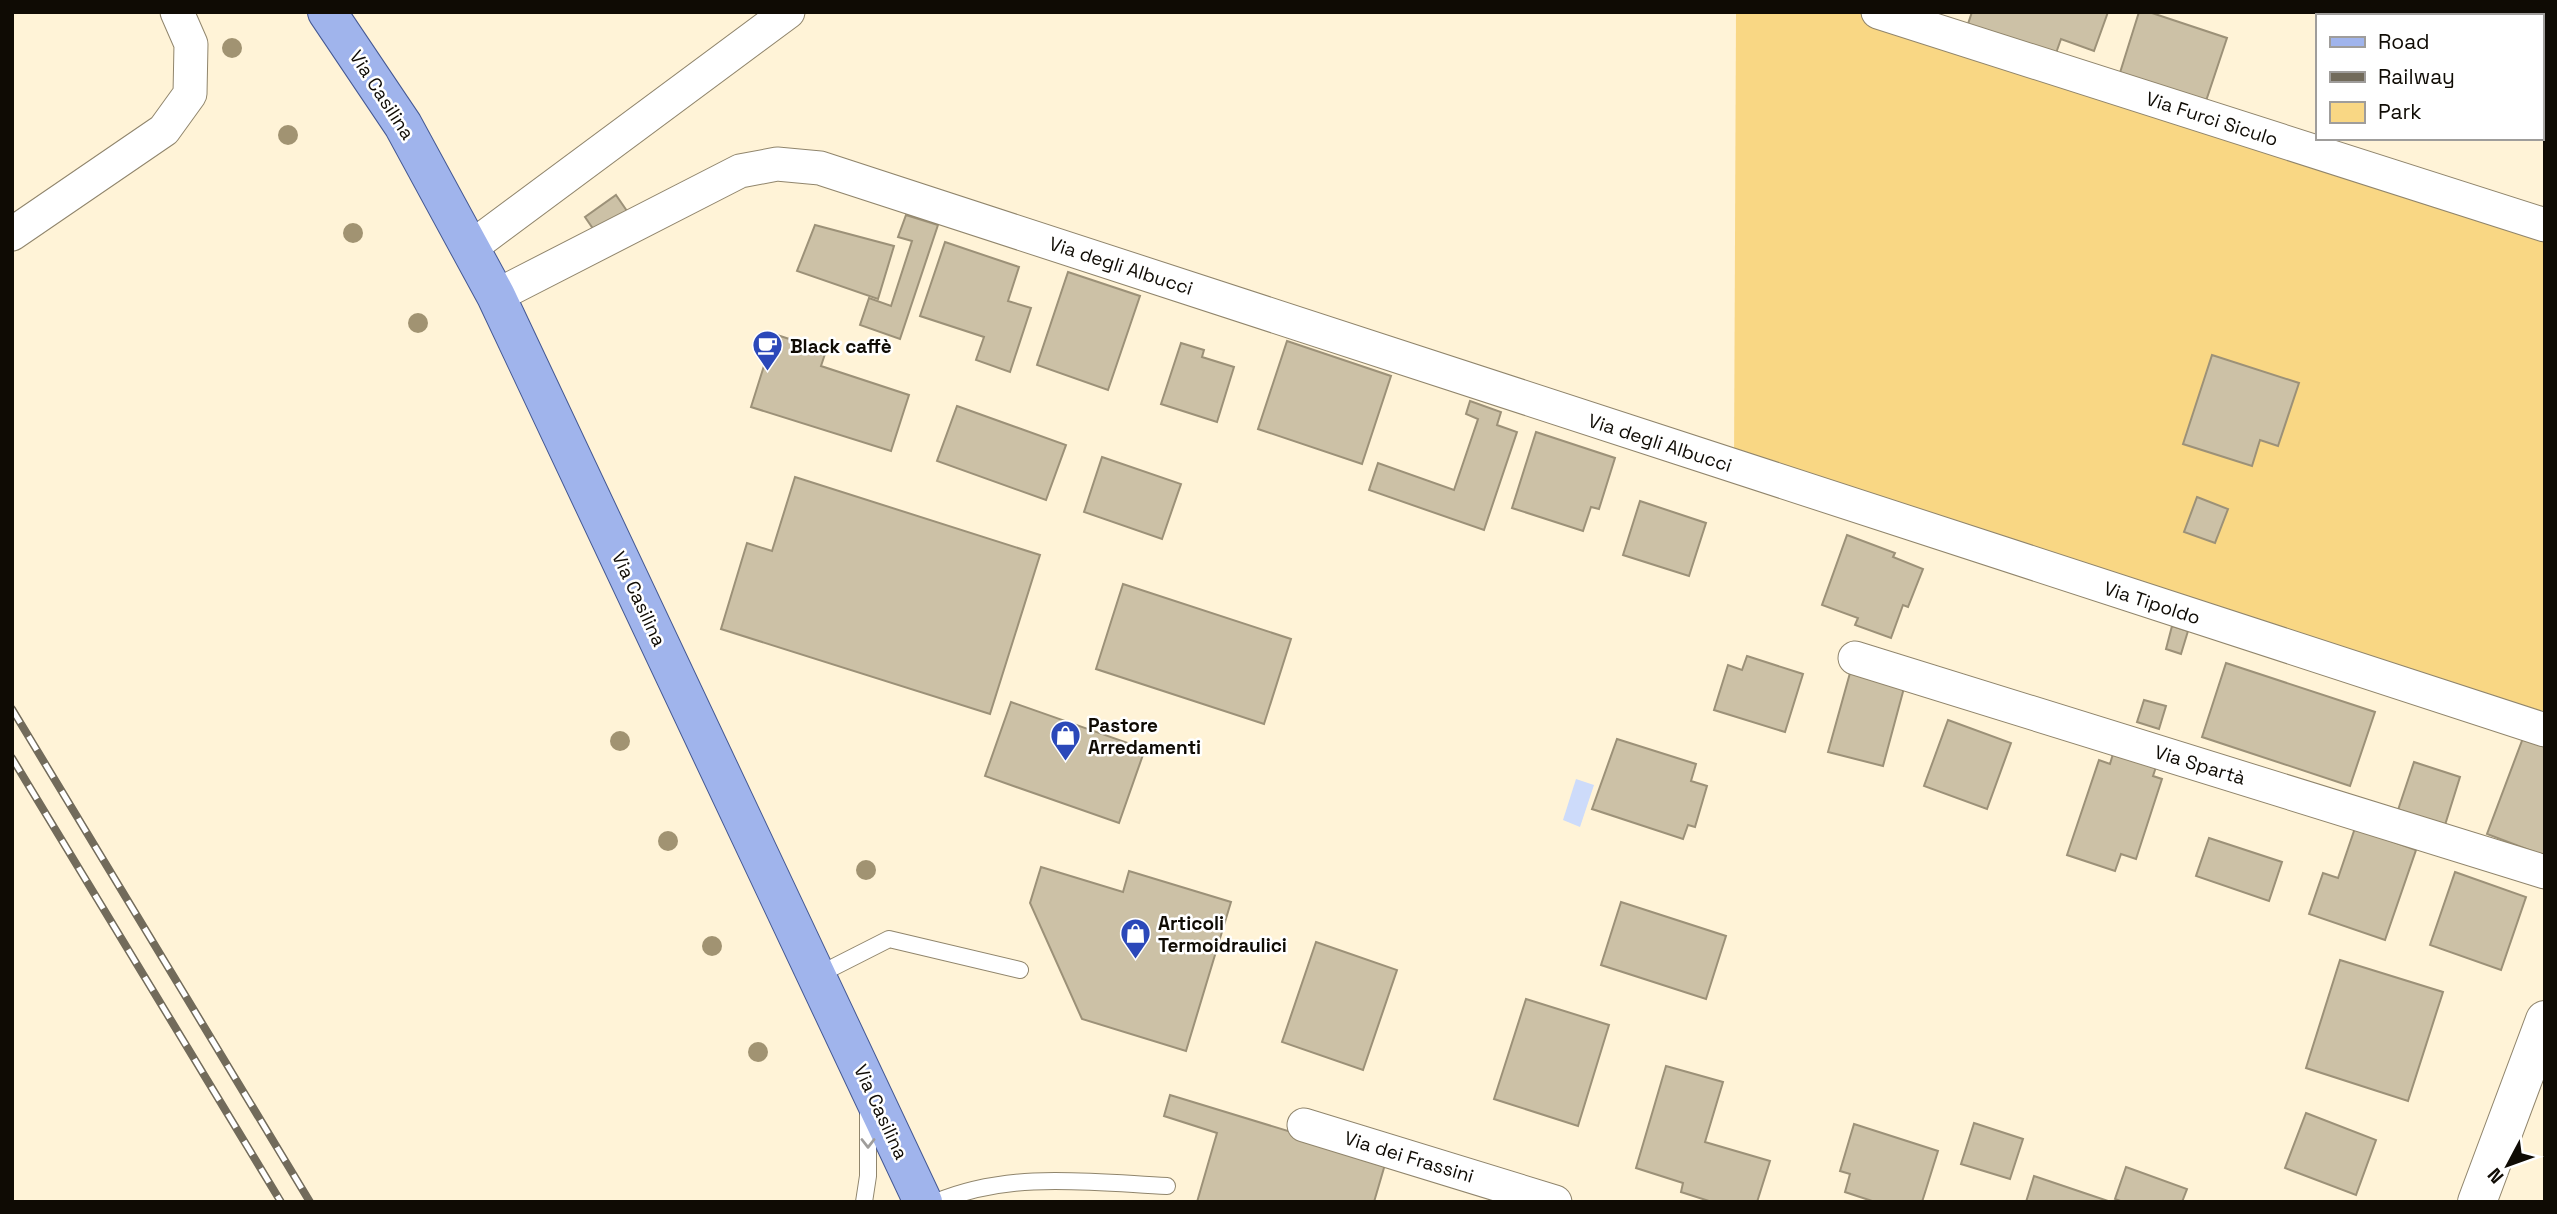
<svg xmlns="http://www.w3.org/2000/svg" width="2557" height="1214" viewBox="0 0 2557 1214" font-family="'Space Grotesk',sans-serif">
  <rect width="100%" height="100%" fill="#fff3d7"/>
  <path fill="#f9d784" d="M1736,12H1885L2545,224V730L1734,467Z"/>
  <path fill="#cddbfa" d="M1576,779L1594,785L1580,827L1563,820Z"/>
  <g fill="#ccc1a6" stroke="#9c9178" stroke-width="2">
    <path d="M1972,12H2108L2094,51L2061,39L2055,56L1968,24Z"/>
    <path d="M2139,12H2149L2227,38L2204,107L2118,79Z"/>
    <path d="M616,195L627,211L596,233L585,217Z"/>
    <path d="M906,215L938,225L900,339L860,325L869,298L891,306L912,241L898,237Z"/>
    <path d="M815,225L894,246L878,299L797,271Z"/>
    <path d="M945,242L1019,267L1008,301L1031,308L1010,372L976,360L984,337L920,316Z"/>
    <path d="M1068,272L1140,296L1108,390L1037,365Z"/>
    <path d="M774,334L826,351L821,366L909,395L891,451L751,407Z"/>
    <path d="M1287,341L1391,376L1362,464L1258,429Z"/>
    <path d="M1181,343L1204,350L1202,357L1234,367L1217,422L1161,404Z"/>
    <path d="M2212,355L2299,383L2278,446L2260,440L2252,466L2183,444Z"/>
    <path d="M1470,401L1501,412L1497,425L1517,432L1484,530L1369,490L1378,463L1454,490L1478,419L1466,414Z"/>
    <path d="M957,406L1066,445L1046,500L937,461Z"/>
    <path d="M1536,432L1615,458L1599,509L1591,507L1583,531L1512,508Z"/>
    <path d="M1102,457L1181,484L1162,539L1084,512Z"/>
    <path d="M795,477L1040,555L990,714L721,629L747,543L772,551Z"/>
    <path d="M2197,497L2228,509L2215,543L2184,532Z"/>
    <path d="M1640,501L1706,523L1689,576L1623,555Z"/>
    <path d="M1847,535L1895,553L1893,557L1923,569L1908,607L1903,605L1891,638L1855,625L1858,618L1822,605Z"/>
    <path d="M1123,584L1291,639L1264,724L1096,669Z"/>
    <path d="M2172,626L2188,631L2181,654L2166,649Z"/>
    <path d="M1747,656L1803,674L1785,732L1714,710L1728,665L1742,670Z"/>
    <path d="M2226,663L2375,712L2350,786L2202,737Z"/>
    <path d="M1850,673L1904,688L1883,766L1828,752Z"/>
    <path d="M2144,700L2166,706L2159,729L2137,722Z"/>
    <path d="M1011,702L1145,749L1119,823L985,776Z"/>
    <path d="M1948,720L2011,743L1987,809L1924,786Z"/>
    <path d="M2523,738L2545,747V856L2487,834Z"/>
    <path d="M1617,739L1696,764L1691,781L1707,786L1695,827L1688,825L1683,839L1592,809Z"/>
    <path d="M2115,747L2158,761L2153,776L2162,779L2136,859L2121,854L2115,871L2067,855L2099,760L2110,764Z"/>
    <path d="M2414,762L2460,777L2445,825L2398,810Z"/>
    <path d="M2355,828L2416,850L2385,940L2309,914L2323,873L2338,878Z"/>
    <path d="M2209,838L2282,862L2269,901L2196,876Z"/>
    <path d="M1041,867L1123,892L1129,871L1231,902L1186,1051L1082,1019L1030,903Z"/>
    <path d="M2455,872L2526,897L2501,970L2430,945Z"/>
    <path d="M1621,902L1726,936L1706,999L1601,965Z"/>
    <path d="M1316,942L1397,970L1363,1070L1282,1042Z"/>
    <path d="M2340,960L2443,992L2408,1101L2306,1068Z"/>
    <path d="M1526,999L1609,1025L1578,1126L1494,1099Z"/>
    <path d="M1666,1066L1723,1082L1705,1142L1770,1161L1757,1202H1712L1681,1192L1683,1183L1636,1168Z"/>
    <path d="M1170,1095L1386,1161L1374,1202H1197L1217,1133L1164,1116Z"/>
    <path d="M2306,1113L2376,1140L2356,1195L2285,1168Z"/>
    <path d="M1974,1123L2023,1139L2010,1179L1961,1164Z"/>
    <path d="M1854,1124L1938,1151L1922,1202H1875L1845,1192L1850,1174L1840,1171Z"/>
    <path d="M2126,1167L2187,1189L2182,1202H2123L2115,1199Z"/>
    <path d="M2034,1176L2111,1202H2026Z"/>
  </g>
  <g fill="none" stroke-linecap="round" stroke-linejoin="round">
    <defs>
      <g id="service">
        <path d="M816,976L889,939L1020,970"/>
        <path d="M864,1202L868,1176V1111"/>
        <path d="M936,1202C1010,1171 1089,1182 1167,1186"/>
      </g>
      <g id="minor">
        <path d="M1878,12L2545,225"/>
        <path d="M12,234L164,130L190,94L191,44L177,12"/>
        <path d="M470,248L788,12"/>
        <path d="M496,296L740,171L777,164L820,168L2545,730"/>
        <path d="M1855,658L2545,872"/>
        <path d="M1304,1125L1555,1202"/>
      </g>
      <path id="tertiary" d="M2477,1202L2545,1020"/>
      <path id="primary" d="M327,12L403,125L496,296L923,1202"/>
    </defs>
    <use href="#service" stroke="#90856c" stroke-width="18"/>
    <use href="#minor" stroke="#90856c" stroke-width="35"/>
    <use href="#tertiary" stroke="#90856c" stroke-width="40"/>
    <use href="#primary" stroke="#445893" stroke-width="40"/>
    <use href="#service" stroke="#fff" stroke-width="16"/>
    <use href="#minor" stroke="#fff" stroke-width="33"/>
    <use href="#tertiary" stroke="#fff" stroke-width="38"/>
    <use href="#primary" stroke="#a0b4ec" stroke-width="38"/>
    <defs>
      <g id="rail">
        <path d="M12,709L310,1202"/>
        <path d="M12,758L281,1202"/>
      </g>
    </defs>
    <use href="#rail" stroke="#726b5b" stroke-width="8"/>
    <use href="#rail" stroke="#fff" stroke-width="5" stroke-dasharray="16" stroke-linecap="butt"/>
  </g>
  <g fill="#a19372">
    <circle cx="232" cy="48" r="10"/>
    <circle cx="288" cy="135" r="10"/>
    <circle cx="353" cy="233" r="10"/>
    <circle cx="418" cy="323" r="10"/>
    <circle cx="620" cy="741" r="10"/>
    <circle cx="668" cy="841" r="10"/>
    <circle cx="866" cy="870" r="10"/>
    <circle cx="712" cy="946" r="10"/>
    <circle cx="758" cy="1052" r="10"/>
  </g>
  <defs><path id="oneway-chevron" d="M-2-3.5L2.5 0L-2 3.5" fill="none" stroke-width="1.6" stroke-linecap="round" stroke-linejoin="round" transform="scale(1.75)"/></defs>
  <use stroke="#9f9d9b" href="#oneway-chevron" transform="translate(868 1143) rotate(90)"/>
  <defs>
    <symbol id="cafe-pin" viewBox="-11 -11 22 30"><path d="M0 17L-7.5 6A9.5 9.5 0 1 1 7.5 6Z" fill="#2b48b9" stroke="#fff"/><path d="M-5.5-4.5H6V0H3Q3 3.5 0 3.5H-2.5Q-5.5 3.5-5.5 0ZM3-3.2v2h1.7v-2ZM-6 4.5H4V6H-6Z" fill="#fff"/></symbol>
    <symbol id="shop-pin" viewBox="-11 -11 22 30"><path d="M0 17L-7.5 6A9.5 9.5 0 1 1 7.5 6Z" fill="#2b48b9" stroke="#fff"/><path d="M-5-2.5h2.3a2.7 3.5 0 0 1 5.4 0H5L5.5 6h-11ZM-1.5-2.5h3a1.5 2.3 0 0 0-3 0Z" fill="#fff"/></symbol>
  </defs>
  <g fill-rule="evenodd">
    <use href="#cafe-pin" x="750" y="328" width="35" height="47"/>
    <use href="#shop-pin" x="1048" y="718" width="35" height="47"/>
    <use href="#shop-pin" x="1118" y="916" width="35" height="47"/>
  </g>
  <g text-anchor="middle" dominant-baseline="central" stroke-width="5" stroke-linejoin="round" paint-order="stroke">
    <g font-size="19" fill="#0f0b04" stroke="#fff">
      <text transform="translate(382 95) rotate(57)">Via Casilina</text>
      <text transform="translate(2212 119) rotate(18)">Via Furci Siculo</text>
      <text transform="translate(1121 266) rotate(18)">Via degli Albucci</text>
      <text transform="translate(1660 443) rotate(18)">Via degli Albucci</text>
      <text transform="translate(639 599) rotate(65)">Via Casilina</text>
      <text transform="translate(2152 603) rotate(18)">Via Tipoldo</text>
      <text transform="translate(2200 765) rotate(17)">Via Spartà</text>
      <text transform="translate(881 1112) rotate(65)">Via Casilina</text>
      <text transform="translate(1409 1157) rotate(17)">Via dei Frassini</text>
    </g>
    <g font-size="19" font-weight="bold" fill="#0f0b04" stroke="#fff" text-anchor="start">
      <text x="790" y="346">Black caffè</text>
      <text x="1088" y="725">Pastore<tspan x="1088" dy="22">Arredamenti</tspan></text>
      <text x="1158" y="923">Articoli<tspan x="1158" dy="22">Termoidraulici</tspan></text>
    </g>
  </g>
  <rect width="2557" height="1214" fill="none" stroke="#0f0b04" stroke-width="28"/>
  <rect x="2316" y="14" width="228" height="126" fill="#ffffff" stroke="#9f9d9b" stroke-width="2"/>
  <rect x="2330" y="37" width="35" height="10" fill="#a0b4ec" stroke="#9f9d9b" stroke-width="2"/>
  <text x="2378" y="49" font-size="21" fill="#0f0b04">Road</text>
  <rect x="2330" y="72" width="35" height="10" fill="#726b5b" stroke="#9f9d9b" stroke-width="2"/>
  <text x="2378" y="84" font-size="21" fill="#0f0b04">Railway</text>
  <rect x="2330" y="102" width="35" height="21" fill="#f9d784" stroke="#9f9d9b" stroke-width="2"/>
  <text x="2378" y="119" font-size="21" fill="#0f0b04">Park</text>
  <g transform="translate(2508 1165) rotate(229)" stroke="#ffffff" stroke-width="5" paint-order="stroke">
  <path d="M0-5L12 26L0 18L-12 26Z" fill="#0f0b04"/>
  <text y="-10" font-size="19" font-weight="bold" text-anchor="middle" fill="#0f0b04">N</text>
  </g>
</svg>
